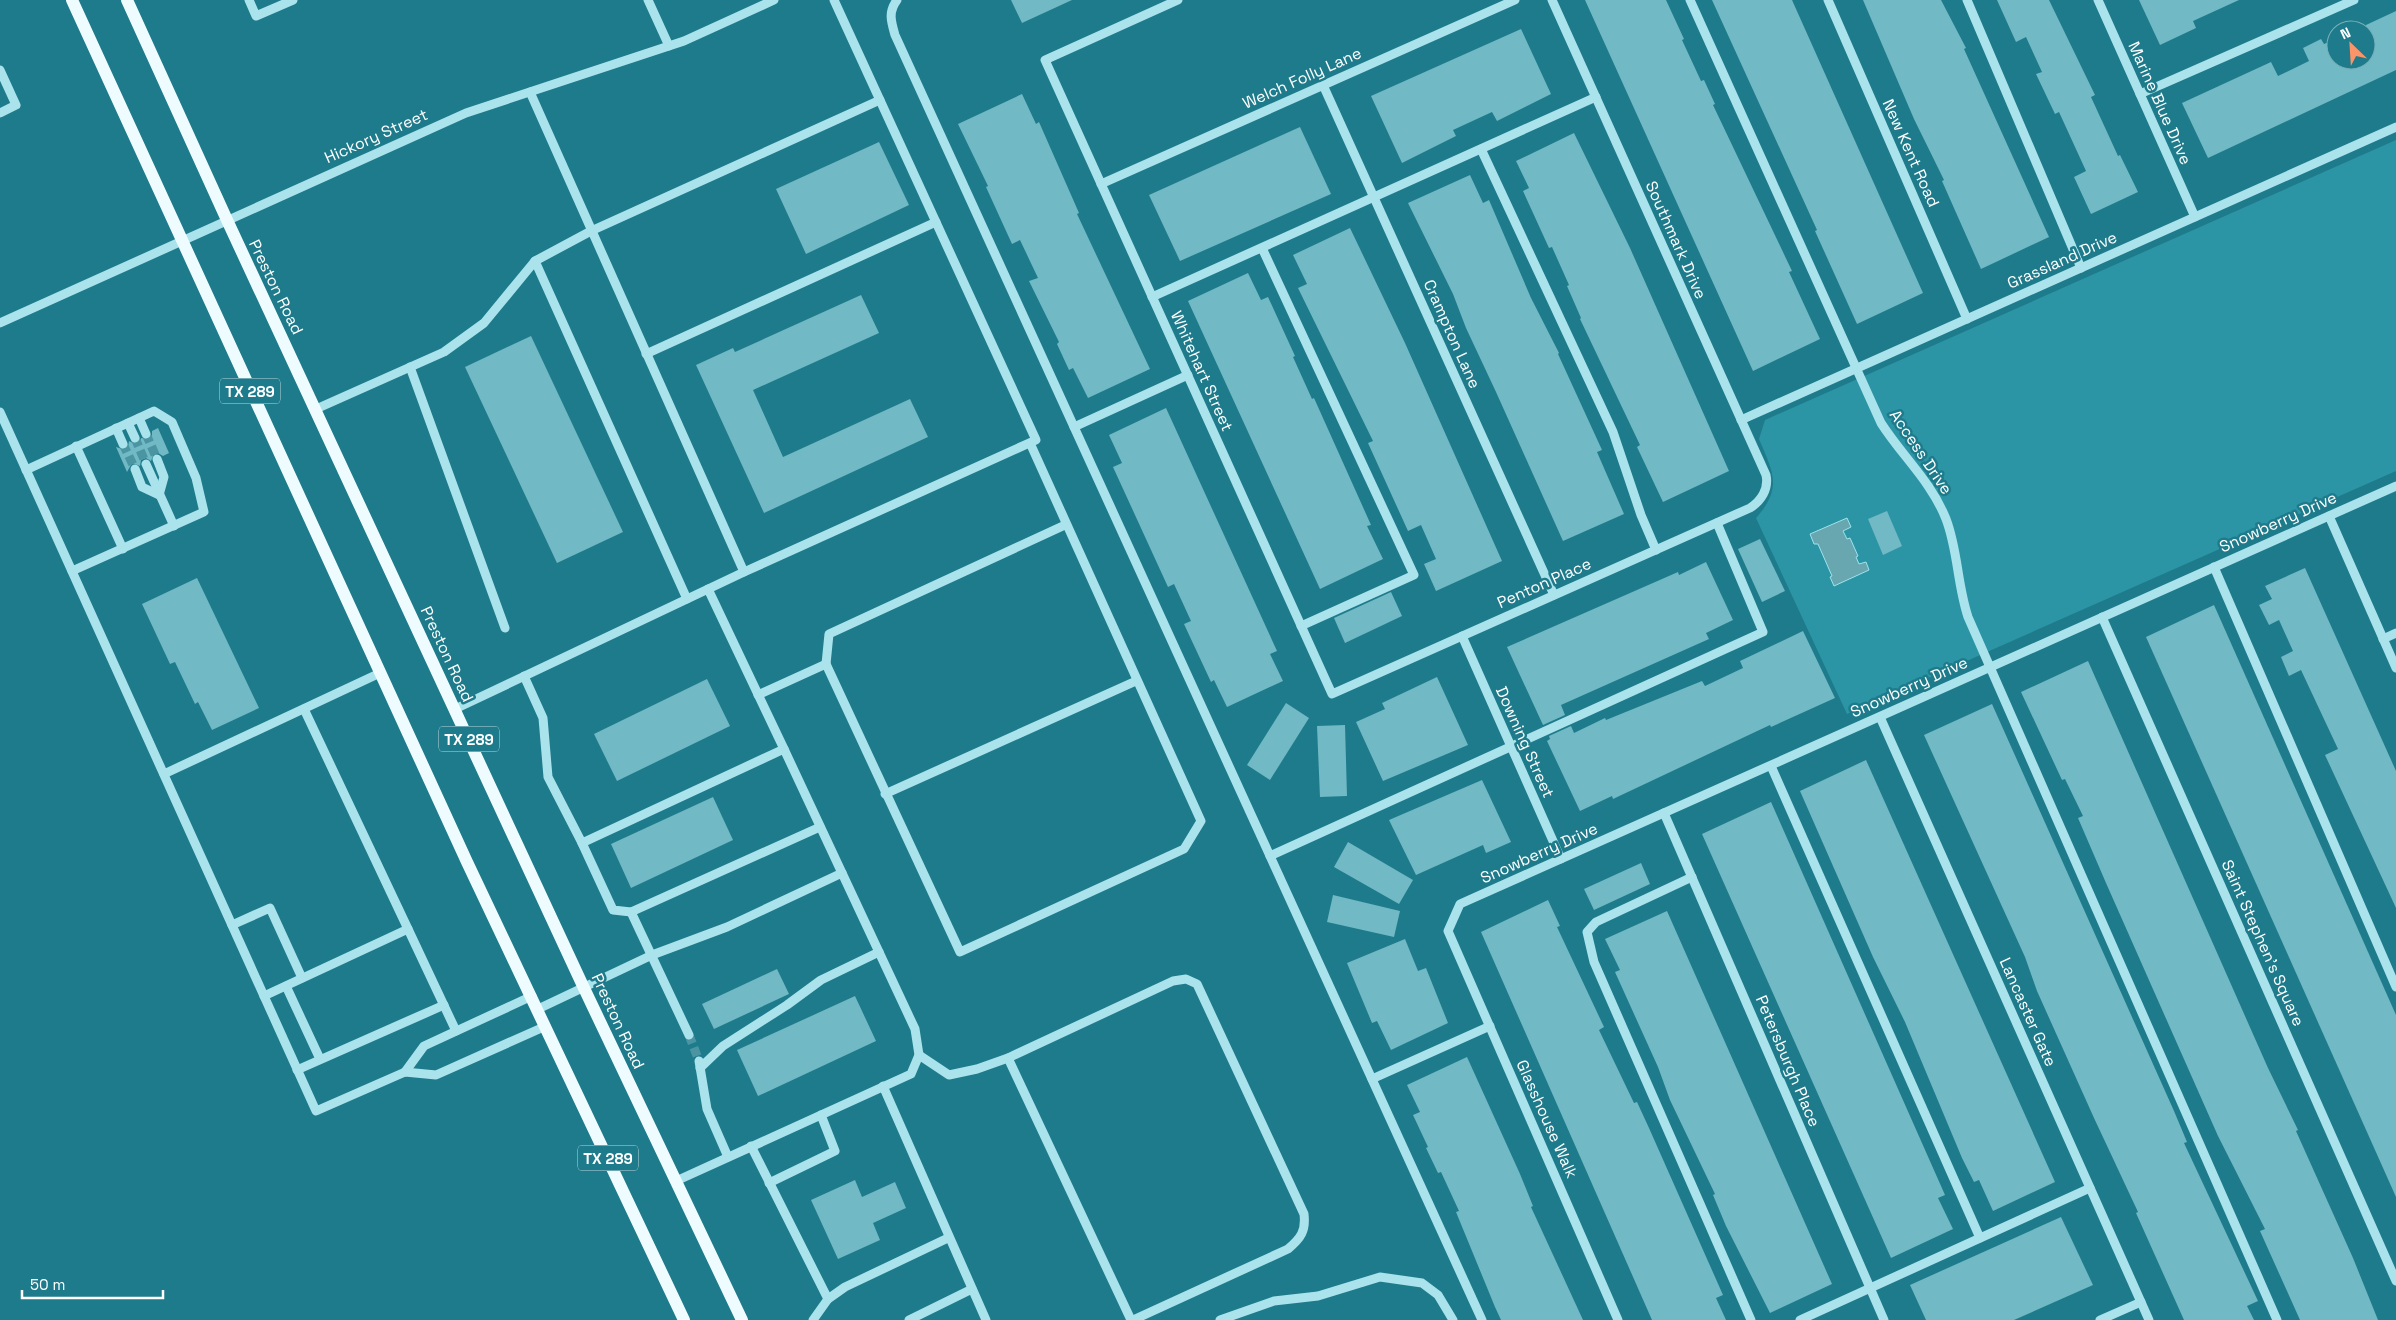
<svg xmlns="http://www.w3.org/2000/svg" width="2396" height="1320" viewBox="0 0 2396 1320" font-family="'Space Grotesk',sans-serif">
  <rect width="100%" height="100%" fill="#1e7b8b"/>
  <path fill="#2b95a5" d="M2396,140V471L1847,714L1756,518C1783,488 1773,472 1759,439L1765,420Z"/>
  <path fill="#68a6b0" stroke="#9ee4ed" d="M1847,518L1851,527L1843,531L1847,539L1850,538L1858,556L1856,557L1859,564L1866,562L1869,570L1834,586L1830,577L1832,576L1818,544H1814L1810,534Z"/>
  <g fill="#71b9c4">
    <path d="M1011,0H1072L1022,23Z"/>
    <path d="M1585,0H1666L1684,39L1682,40L1701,81L1704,80L1715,104L1713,105L1792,271L1789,272L1820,339L1753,371Z"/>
    <path d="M1712,0H1792L1923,293L1857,324L1815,231L1817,230Z"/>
    <path d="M1863,0H1941L1966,48L1964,49L2049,237L1981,269L1942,181L1944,180L1914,119Z"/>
    <path d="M1997,0H2049L2095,95L2091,97L2118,156L2120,155L2138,192L2091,214L2074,177L2086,171L2059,112L2055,114L2036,74L2042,72L2026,37L2016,42Z"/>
    <path d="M2139,0H2239L2193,21L2196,28L2160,45Z"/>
    <path d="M2396,11V70L2208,158L2182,103L2271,62L2278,76L2309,61L2303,48L2321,39L2324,44L2336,39V60H2366V25Z"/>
    <path d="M1521,29L1551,94L1497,121L1492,112L1453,130L1456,136L1402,163L1371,96Z"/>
    <path d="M1022,94L1036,124L1039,122L1079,213L1077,214L1150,369L1088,398L1073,368L1069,370L1057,344L1059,342L1029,281L1038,278L1020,240L1012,244L986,187L988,186L958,124Z"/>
    <path d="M1300,127L1331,194L1180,261L1149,195Z"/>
    <path d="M1574,133L1630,248L1729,471L1663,502L1637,447L1640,445L1580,319L1581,318L1567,286L1569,285L1552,247L1549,248L1523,191L1529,188L1516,161Z"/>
    <path d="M879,142L909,205L806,254L776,189Z"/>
    <path d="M1470,175L1483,203L1489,200L1531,298L1559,353L1558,354L1602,450L1597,452L1624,514L1563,541L1496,392L1466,328L1453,294L1408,203Z"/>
    <path d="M1350,228L1405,343L1502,561L1436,591L1424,564L1436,559L1421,525L1408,531L1368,443L1373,441L1298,288L1307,284L1293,255Z"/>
    <path d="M1248,273L1261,300L1268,297L1295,356L1293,357L1312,399L1314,398L1371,525L1367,526L1383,559L1320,589L1188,301Z"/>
    <path d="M861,295L879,333L753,390L783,457L910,399L928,437L764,513L696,365L733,348L735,352Z"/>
    <path d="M531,336L623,532L557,563L465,367Z"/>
    <path d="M1166,408L1277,651L1270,654L1283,681L1227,707L1214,680L1211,682L1184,624L1191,621L1174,584L1168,587L1113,467L1122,463L1109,435Z"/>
    <path d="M158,428L169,453L163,456L158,453H154L151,461L146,458L141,460L140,466L132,463L127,472L116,447L125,450L128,447L129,441L135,444L140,442L141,438L149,439L152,435V431Z"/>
    <path d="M1887,511L1902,546L1883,555L1868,519Z"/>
    <path d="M1760,539L1785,591L1762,602L1738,549Z"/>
    <path d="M1706,562L1733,620L1706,633L1709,639L1561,705L1565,715L1543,725L1507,647L1678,572L1679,575Z"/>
    <path d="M2305,568L2396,771V908L2325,755L2338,749L2301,670L2289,676L2281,657L2293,651L2279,620L2269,625L2259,605L2272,599L2265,586Z"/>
    <path d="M197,578L259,708L212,730L198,702L195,704L175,662L170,664L142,604Z"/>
    <path d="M1391,592L1402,616L1345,643L1334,618Z"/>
    <path d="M2214,605L2396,1015V1197L2146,637Z"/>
    <path d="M1803,631L1835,698L1771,727L1770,725L1613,799L1612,796L1580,811L1547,741L1550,739L1549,736L1571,726L1574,733L1605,718L1606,720L1702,681L1705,686L1743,668L1740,661Z"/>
    <path d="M2088,661L2268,1068L2298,1130L2296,1131L2353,1258L2378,1320H2300L2260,1231L2265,1229L2218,1136L2106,883L2078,818L2083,816L2065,779L2062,780L2021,692Z"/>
    <path d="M1437,677L1468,745L1383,781L1356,722L1385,709L1382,703Z"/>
    <path d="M707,679L730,726L617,781L594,734Z"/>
    <path d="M1286,703L1309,718L1270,780L1247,765Z"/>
    <path d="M1992,704L2174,1111L2187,1142L2184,1143L2258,1301L2247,1306L2254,1320H2184L2136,1213L2138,1212L2094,1118L2037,991L2025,957L1924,735Z"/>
    <path d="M1345,725L1347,796L1320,797L1317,726Z"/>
    <path d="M1866,760L2055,1182L1993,1211L1979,1180L1974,1182L1962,1158L1905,1022L1873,957L1800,791Z"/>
    <path d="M1482,780L1511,842L1486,853L1483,845L1416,875L1389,820Z"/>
    <path d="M713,797L733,840L631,888L611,844Z"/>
    <path d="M1771,802L1945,1195L1938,1198L1953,1229L1891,1258L1702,834Z"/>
    <path d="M1348,842L1413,880L1399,904L1334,867Z"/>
    <path d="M1641,863L1650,884L1594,910L1584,889Z"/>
    <path d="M1333,895L1400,911L1394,937L1327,922Z"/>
    <path d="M1548,900L1560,926L1557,927L1604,1027L1599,1030L1634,1103L1637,1102L1649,1128L1723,1295L1716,1298L1726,1320H1652L1481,932Z"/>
    <path d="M1667,911L1832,1284L1770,1313L1726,1226L1713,1195L1715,1194L1670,1100L1658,1067L1615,972L1620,970L1605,939Z"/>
    <path d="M1405,939L1418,971L1426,968L1448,1023L1391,1050L1377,1021L1372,1023L1347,963Z"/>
    <path d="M777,969L789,994L714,1029L702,1004Z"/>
    <path d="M855,996L876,1041L758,1096L737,1050Z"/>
    <path d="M1467,1057L1520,1174L1533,1206L1531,1207L1583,1320H1501L1495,1307L1456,1212L1459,1211L1441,1172L1438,1173L1426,1148L1428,1147L1413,1115L1420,1112L1407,1085Z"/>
    <path d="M855,1180L862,1197L895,1182L906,1208L873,1223L880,1240L838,1259L811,1200Z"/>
    <path d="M2061,1217L2093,1285L2014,1320H1926L1910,1285Z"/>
  </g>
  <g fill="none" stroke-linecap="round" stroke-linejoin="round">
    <g stroke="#4b95a2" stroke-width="9" stroke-dasharray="9 4.5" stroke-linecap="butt">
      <path d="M146,434L157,459"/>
      <path d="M135,438L146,464"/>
      <path d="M123,444L135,469"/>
      <path d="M689,1035L699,1061"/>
    </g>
    <g stroke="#aae3ec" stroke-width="9">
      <path d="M249,0L256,16L293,0"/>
      <path d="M648,0L669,46"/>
      <path d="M897,0C888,12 891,21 895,35L1270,856L1763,632L1717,523"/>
      <path d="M1178,0L1045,60L1332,694L1750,508C1761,501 1769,489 1766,475L1552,0"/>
      <path d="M1690,0L1881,423C1902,456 1931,481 1946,519C1958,550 1957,584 1968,617L2277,1320"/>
      <path d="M1828,0L1967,319"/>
      <path d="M1967,0L2081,268"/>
      <path d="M2098,0L2195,217"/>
      <path d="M0,70L16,105L0,113"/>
      <path d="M1323,85L1554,595"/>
      <path d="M2140,94L2354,0"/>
      <path d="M1481,149L1613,432L1641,515L1656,550"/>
      <path d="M1101,184L1515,0"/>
      <path d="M1262,248L1414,575L1301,626"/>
      <path d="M1152,297L1596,97"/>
      <path d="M0,323L466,113L684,41L774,0"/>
      <path d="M646,354L936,222"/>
      <path d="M410,367L505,628"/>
      <path d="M316,409L444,352L484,323L535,261"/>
      <path d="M0,412L316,1111L405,1072L436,1075L546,1026"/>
      <path d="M139,418L146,434"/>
      <path d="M1741,420L2396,127"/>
      <path d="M128,423L135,438"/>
      <path d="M1074,427L1188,375"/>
      <path d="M116,428L123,444"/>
      <path d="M76,446L123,549"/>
      <path d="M146,464L174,526"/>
      <path d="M135,469L142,487L159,495L164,477L157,459"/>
      <path d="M26,470L154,411L172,422L196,478L204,512L72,571"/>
      <path d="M2329,516L2396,668"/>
      <path d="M2214,567L2396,987"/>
      <path d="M744,572L1036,440L834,0"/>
      <path d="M708,589L784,749"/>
      <path d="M687,599L535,261L591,231L880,100"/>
      <path d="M2102,617L2396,1281"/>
      <path d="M1462,636L1561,859"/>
      <path d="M2383,639L2396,633"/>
      <path d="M826,664L829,634L1065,525"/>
      <path d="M524,676L543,718L548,777L582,843"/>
      <path d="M758,695L826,664L960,952L1184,849L1201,821L1030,443"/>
      <path d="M455,709L744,572L530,92"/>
      <path d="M1880,717L2149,1320"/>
      <path d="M1771,766L1980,1238"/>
      <path d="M164,774L380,673"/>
      <path d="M885,794L1136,681"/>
      <path d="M1664,813L1884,1320"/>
      <path d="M1270,856L1482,1320"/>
      <path d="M1692,877L1596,922L1587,932L1594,962L1751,1320"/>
      <path d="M631,912L820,827"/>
      <path d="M232,925L270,908L302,978"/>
      <path d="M408,929L456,1031"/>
      <path d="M286,986L320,1059"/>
      <path d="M264,996L408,929L304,709"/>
      <path d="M538,1009L652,955L727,927L842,873L915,1029L919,1055L911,1074L676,1181"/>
      <path d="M689,1035L631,912L613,910L582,843L784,749L842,873"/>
      <path d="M919,1055L949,1075L977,1069L1008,1058L1173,981L1186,979L1197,984L1304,1214C1306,1231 1301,1238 1288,1249L1133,1320"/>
      <path d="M1008,1058L1131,1320"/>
      <path d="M699,1061L707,1109L728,1157"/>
      <path d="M700,1068L723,1046L787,1005L821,980L879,952"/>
      <path d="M297,1070L444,1005"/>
      <path d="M405,1072L424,1046L532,996"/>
      <path d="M1372,1079L1490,1026"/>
      <path d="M883,1086L986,1320"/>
      <path d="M751,1146L828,1299"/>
      <path d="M769,1183L835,1151L821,1115"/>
      <path d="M813,1320L828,1299L845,1287L948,1238"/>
      <path d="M909,1320L972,1289"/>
      <path d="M1220,1320L1274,1301L1318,1296L1380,1277L1422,1283L1438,1295L1453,1320"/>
      <path d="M1618,1320L1448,931L1460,904L2396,486"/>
      <path d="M1800,1320L2090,1188"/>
      <path d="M2100,1320L2141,1302"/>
    </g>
    <g stroke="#effcff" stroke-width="12">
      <path d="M72,0L467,862L684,1320"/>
      <path d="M127,0L227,220L583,986L742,1320"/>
    </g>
  </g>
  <g text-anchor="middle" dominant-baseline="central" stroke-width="5" stroke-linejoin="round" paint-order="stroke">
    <g fill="#1e7b8b" stroke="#bcd7dc" stroke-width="1">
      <rect x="220" y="378.5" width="60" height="25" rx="4"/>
      <rect x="439" y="726.5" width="60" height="25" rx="4"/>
      <rect x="578" y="1145.5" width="60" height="25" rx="4"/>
    </g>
    <g font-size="15" font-weight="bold" fill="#fff">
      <text x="250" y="391">TX 289</text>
      <text x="469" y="739">TX 289</text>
      <text x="608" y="1158">TX 289</text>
    </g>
    <g font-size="16" fill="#fff" stroke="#1e7b8b">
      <text transform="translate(1302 78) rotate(-24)">Welch Folly Lane</text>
      <text transform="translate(2160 103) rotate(66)">Marine Blue Drive</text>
      <text transform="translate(376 136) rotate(-24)">Hickory Street</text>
      <text transform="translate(1911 153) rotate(66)">New Kent Road</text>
      <text transform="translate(1676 240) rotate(66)">Southmark Drive</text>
      <text transform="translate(2062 260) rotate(-24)">Grassland Drive</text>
      <text transform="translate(276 287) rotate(64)">Preston Road</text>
      <text transform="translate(1452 334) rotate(66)">Crampton Lane</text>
      <text transform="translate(1202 371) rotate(66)">Whitehart Street</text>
      <text transform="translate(1921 452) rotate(56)">Access Drive</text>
      <text transform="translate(2278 522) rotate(-24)">Snowberry Drive</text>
      <text transform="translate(1544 583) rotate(-24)">Penton Place</text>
      <text transform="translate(447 654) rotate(65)">Preston Road</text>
      <text transform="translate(1909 687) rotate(-24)">Snowberry Drive</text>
      <text transform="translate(1525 742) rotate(66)">Downing Street</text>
      <text transform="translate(1539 853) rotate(-24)">Snowberry Drive</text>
      <text transform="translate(2263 943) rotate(66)">Saint Stephen's Square</text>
      <text transform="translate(2028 1012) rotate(66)">Lancaster Gate</text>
      <text transform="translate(618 1021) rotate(65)">Preston Road</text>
      <text transform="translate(1788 1061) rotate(67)">Petersburgh Place</text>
      <text transform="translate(1547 1119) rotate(66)">Glasshouse Walk</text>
    </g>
  </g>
  <g transform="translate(2351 45) rotate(335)"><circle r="24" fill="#1e7b8b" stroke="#78b0b9"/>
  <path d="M0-4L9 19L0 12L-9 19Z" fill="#fb9469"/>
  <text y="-8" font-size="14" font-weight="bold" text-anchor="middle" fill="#ffffff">N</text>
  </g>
  <path d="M22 1290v8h141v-8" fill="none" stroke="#ffffff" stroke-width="2.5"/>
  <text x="30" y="1290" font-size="15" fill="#ffffff" stroke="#1e7b8b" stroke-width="4" paint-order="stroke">50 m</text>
</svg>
